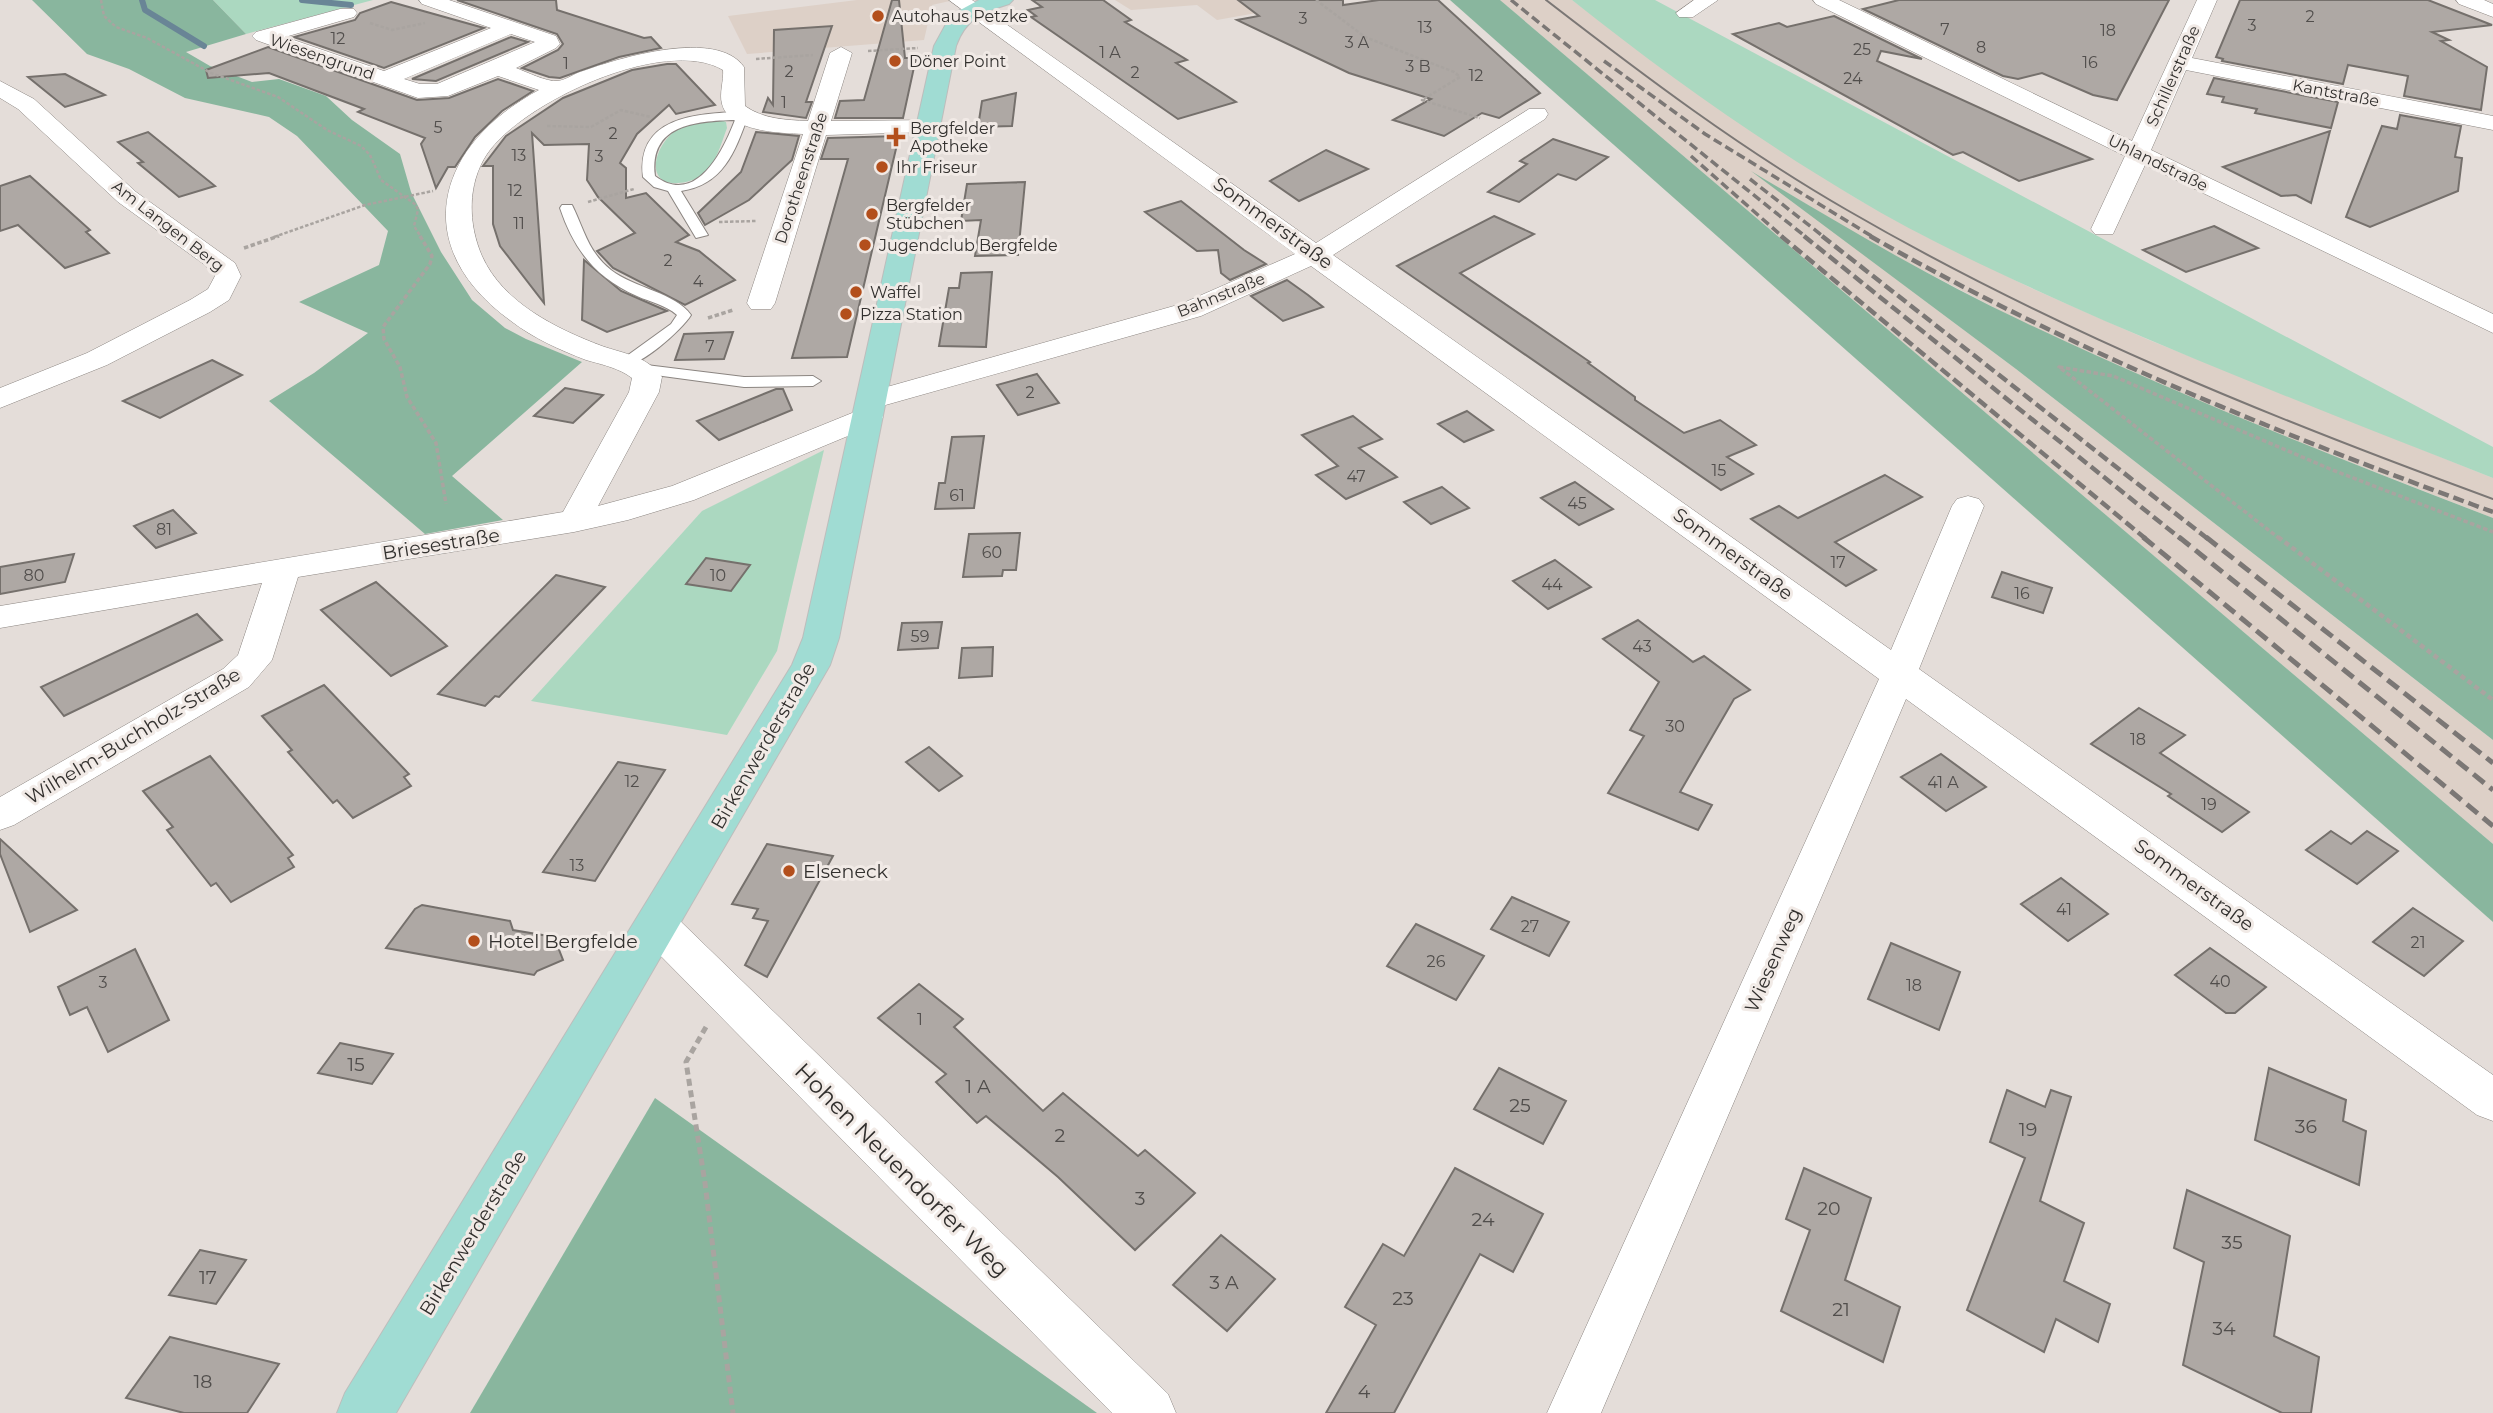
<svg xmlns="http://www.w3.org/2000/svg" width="2493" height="1413" viewBox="0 0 2493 1413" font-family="Montserrat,sans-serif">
  <rect width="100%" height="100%" fill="#e4ddd9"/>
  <g fill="#ddd0c7">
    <path d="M857,0H954L932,5L924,40L747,54L728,16Z"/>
    <path d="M1115,0H1330L1217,20L1197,5L1131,10Z"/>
    <path d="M1500,0H1572L1728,115L1854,197L1919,233L2031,288L2149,340L2493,478V518L2221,412L2022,322L1882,249L1759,176L2016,369L2493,740V844Z"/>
  </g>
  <g fill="#abd8c0">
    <path d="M213,0H373L246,34Z"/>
    <path d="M1572,0H1655L2493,447V478C2363,427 2233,376 2105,321C2020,283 1934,245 1854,197C1755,138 1661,71 1572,0Z"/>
    <path d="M721,120L726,122L727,128C722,141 718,157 709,168C704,175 695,180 686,182C637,192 655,134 689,123C698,120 711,121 721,120Z"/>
    <path d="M824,450L777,651L727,735L531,701L702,511Z"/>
  </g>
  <g fill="#89b69e">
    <path d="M32,0H213L246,34L186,52L210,66L252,82L279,79L326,96L352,120L400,154L411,192L441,252L472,300L505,328L526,339L582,362L452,476L503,520L425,534L269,401L314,373L368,333L299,302L379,265L388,231L297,136L269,117L185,98L129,69L87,54Z"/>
    <path d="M1450,0H1500L2493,844V922Z"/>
    <path d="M1751,171C1840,224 1930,278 2024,322C2177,395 2335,457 2493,518V740L2016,369Z"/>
    <path d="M655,1098L1097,1413H470Z"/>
  </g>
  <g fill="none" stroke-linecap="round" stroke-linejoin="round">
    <g stroke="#698596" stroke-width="6">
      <path d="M142,0L145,10L204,46"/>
      <path d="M302,0L351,5"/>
    </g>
  </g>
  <g fill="#aea8a4" stroke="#75706c" stroke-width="2">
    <path d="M457,0H556L557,10L644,38L651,37L661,48L619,57L560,78L549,77L522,68L558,50L563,44L557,34Z"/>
    <path d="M892,0H899L905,58H916L903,118H835L840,101L864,100Z"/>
    <path d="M1032,0H1103L1131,20L1125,22L1187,60L1176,63L1236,102L1178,119L1031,17L1036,16L1028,10L1042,7Z"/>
    <path d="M1238,0H1343V5L1379,0H1438L1540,93L1499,118L1482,113L1444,136L1393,120L1431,99L1349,73L1237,20L1259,16Z"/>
    <path d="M1899,0H2169L2117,100L2093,95L2042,73L2018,79L2003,76L1863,9Z"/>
    <path d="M2240,0H2428L2492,25L2432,32L2449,40L2441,41L2487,67L2481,110L2404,96L2408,76L2348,65L2343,84L2222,61L2223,59L2216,57Z"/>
    <path d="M391,2L484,28L384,68L294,37L355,20L360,13Z"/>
    <path d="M1834,16L1922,59L1881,51L1877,61L2092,159L2019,181L1963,152L1953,155L1733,34L1779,23L1787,27Z"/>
    <path d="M832,26L806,102H812L806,118L763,112L768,98L773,105L774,30Z"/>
    <path d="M511,37L528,42L436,81L412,79Z"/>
    <path d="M268,47L417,100L449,98L498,79L533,91L502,111L475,137L455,167H448L436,188L421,144L425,138L358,112L364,109L269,73L208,78L206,70Z"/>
    <path d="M667,64H676L715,105L676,114L669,105L637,134L620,163L626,168V198L646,193L689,235L676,242L699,251L735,280L685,305L613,268L597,251L635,233L598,197L587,180L589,144L544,145L532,133L544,303L500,246L493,224V166H483L506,136L563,98L632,70Z"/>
    <path d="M65,74L105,95L65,107L28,77Z"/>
    <path d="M2214,78L2338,102L2331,128L2255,113L2257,109L2222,102L2224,97L2207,94Z"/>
    <path d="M1016,93L1012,126L978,127L982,101Z"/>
    <path d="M2400,115L2461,126L2455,157L2462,158L2458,191L2370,227L2346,217L2382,126L2397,129Z"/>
    <path d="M2330,131L2311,203L2296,195L2281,196L2223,167Z"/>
    <path d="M148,132L215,186L179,197L138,163L143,162L118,142Z"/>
    <path d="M756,132L799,136L792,160L749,200L705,225L698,213L741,172Z"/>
    <path d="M899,136L847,357L792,358L848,159H821L828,138Z"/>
    <path d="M1553,139L1608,157L1576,180L1558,174L1519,202L1488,192L1527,164L1520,161Z"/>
    <path d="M1326,150L1368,169L1299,201L1270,181Z"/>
    <path d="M30,176L90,230L86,232L109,253L65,268L18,225L0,231V186Z"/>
    <path d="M1025,182L1018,255L975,256L981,220L961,221L967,184Z"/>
    <path d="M1181,201L1244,250L1266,264L1230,280L1221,273L1218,250L1197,251L1145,212Z"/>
    <path d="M1494,216L1534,234L1460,273L1590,362L1588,363L1635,397V400L1684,433L1720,420L1756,445L1727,457L1753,474L1721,490L1397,266Z"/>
    <path d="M2214,226L2258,248L2186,272L2143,250Z"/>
    <path d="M584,260L621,291L667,311L607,332L582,320Z"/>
    <path d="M992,272L986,347L939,346L949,288H959L961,273Z"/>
    <path d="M1287,280L1308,295L1323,307L1283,321L1251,296Z"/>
    <path d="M733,332L724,359L675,360L684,334Z"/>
    <path d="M212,360L242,375L160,418L123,401Z"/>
    <path d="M1037,374L1059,403L1018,415L997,385Z"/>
    <path d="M565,388L603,395L573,423L534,416Z"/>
    <path d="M776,389H783L792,410L719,440L697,421Z"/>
    <path d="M1467,411L1493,430L1464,442L1438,424Z"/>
    <path d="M1353,416L1382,439L1359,448L1397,477L1346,499L1316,475L1338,466L1302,435Z"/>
    <path d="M984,436L974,508L935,509L939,483H945L952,437Z"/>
    <path d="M1885,475L1922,497L1835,542L1876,570L1846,586L1751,519L1779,506L1798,518Z"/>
    <path d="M1575,482L1613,509L1579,525L1541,498Z"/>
    <path d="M1442,487L1469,508L1431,524L1404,502Z"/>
    <path d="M173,510L196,533L156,548L134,526Z"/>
    <path d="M1020,533L1016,570H1003L1002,576L963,577L969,534Z"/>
    <path d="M74,554L65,582L0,594V567Z"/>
    <path d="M706,558L750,565L731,591L686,584Z"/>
    <path d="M1555,560L1591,587L1548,609L1513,581Z"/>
    <path d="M2002,572L2052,588L2043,613L1992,597Z"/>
    <path d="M556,575L605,587L499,697L495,696L485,706L438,694Z"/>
    <path d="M376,582L447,646L391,676L321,610Z"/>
    <path d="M197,614L222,640L64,716L41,687Z"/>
    <path d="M1638,620L1693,662L1704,656L1750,690L1734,699L1680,792L1712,805L1698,830L1608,793L1644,736L1630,730L1659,682L1603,639Z"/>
    <path d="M942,622L938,648L898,650L902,623Z"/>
    <path d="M993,647L992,676L959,678L962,648Z"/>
    <path d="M324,685L409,774L404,777L411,786L353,818L337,800L333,803L288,752L292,750L262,716Z"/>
    <path d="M2139,708L2185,735L2160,753L2249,812L2222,832L2168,796L2171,794L2091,744Z"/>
    <path d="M929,747L962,776L939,791L906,762Z"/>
    <path d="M1941,754L1986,787L1946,811L1901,777Z"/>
    <path d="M210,756L293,855L288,858L294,867L231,902L216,883L211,886L167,830L173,827L143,791Z"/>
    <path d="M618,762L665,770L595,881L543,872Z"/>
    <path d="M2331,831L2351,844L2367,831L2398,851L2357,884L2306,850Z"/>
    <path d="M0,839L77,910L30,932L0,854Z"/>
    <path d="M767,844L833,856L767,977L745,965L768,921L753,918L758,909L732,904Z"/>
    <path d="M2061,878L2108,914L2068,941L2021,904Z"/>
    <path d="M1512,897L1569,922L1549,956L1491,929Z"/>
    <path d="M422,905L510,921L513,930L554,937L563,960L537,971L534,975L386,948L415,909Z"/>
    <path d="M2413,908L2463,941L2424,976L2373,942Z"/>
    <path d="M1416,924L1484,956L1456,1000L1387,966Z"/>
    <path d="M1891,943L1960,972L1939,1030L1868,999Z"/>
    <path d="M2210,948L2266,987L2235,1013H2226L2175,975Z"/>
    <path d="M135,949L169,1020L108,1052L87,1007L70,1015L58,987Z"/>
    <path d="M919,984L963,1019L954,1027L1043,1111L1063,1093L1138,1156L1145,1150L1195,1193L1135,1250L1058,1177L986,1116L977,1123L936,1082L946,1074L878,1018Z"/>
    <path d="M340,1043L393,1054L372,1084L318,1073Z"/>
    <path d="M1499,1068L1566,1101L1543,1144L1474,1109Z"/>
    <path d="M2269,1068L2346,1100L2343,1121L2366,1131L2359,1185L2255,1140Z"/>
    <path d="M2007,1090L2045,1107L2051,1090L2071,1097L2040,1201L2084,1223L2064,1281L2110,1304L2098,1342L2056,1319L2044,1352L1967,1310L2025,1158L1990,1142Z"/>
    <path d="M1455,1168L1543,1214L1513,1272L1480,1254L1394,1413H1326L1376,1325L1345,1307L1383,1244L1404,1256Z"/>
    <path d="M1804,1168L1871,1198L1845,1280L1900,1307L1883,1362L1781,1311L1810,1230L1786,1219Z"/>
    <path d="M2187,1190L2290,1236L2274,1336L2319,1357L2311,1413H2282L2183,1365L2204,1262L2174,1248Z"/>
    <path d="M1221,1235L1275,1279L1227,1331L1173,1285Z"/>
    <path d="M200,1250L246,1260L216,1304L169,1295Z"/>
    <path d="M170,1337L279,1364L247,1413H184L126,1398Z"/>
  </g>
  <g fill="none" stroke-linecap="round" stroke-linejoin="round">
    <defs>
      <g id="lane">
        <path d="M742,112L748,116C735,152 723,185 681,191L708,235L696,238L668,191L654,187L643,177C636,117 696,113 742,112ZM735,120C723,151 696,207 655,176C649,125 694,121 735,120Z"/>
        <path d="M562,205H572C584,229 588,252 611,270C634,288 676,293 691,315C682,330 637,370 620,366L617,363L671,324L677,315C666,305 650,302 637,296C596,278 574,250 560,208Z"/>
        <path d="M638,364L744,377L813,376L821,381L813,386L744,387L633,372V366Z"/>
      </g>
      <g id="street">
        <path d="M419,0H449L556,36L560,44L556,48L516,68C527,72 546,82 558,81C566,80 575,73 583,71C619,58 717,28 744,67L745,106C763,119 786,120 808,121L830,53L841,47L852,53L831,121L938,120L942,125L938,130L930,132L826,135L775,303L771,309H751L747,303L803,134C781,133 729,132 722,104C719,93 724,81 723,70C665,35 521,103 487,154C467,184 468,224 482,256C503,303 557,329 602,346C625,354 647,356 662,377L659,392L598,506L672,486L857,411L868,408L879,411L883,417L879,423L694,500L628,520L574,532L298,577L272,660L249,687L14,825L0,830V797L223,669L238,655L262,583L0,628V606L563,512L629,392L632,378L626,374C614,367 600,364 586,360C560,350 533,338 511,321C407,246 436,145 539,90L498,76L448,96L418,98L256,40L252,36L256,32L340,9H354L357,13L354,17L285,37L384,71L491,28L422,4ZM511,34L535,42L437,84H420L404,79Z"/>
        <path d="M949,0H972L1316,243L1529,109H1545L1548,114L1545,119L1333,255L1891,650L1952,506L1957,499L1968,496L1979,499L1984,506L1919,669L2493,1075V1121L2477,1115L1906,699L1601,1413H1547L1879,679L1311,266L1201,316L882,406L872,409L862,406L857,400L862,394L1181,304L1295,254Z"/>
        <path d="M1694,0H1718L1693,17H1679L1676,13Z"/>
        <path d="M1813,0H1839L2132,141L2197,0H2217L2192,58L2493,116V130L2186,70L2151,150L2493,314V333L2145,165L2113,234H2095L2091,229L2125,156L1816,4Z"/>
        <path d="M2456,0H2484L2493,4V17L2459,4Z"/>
        <path d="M0,81L34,99L136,192L235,263L241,276L229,300L210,312L107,365L0,408V388L87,353L190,300L208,289L215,276L205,265L118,202L18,109L0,98Z"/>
        <path d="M658,909L673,914L1168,1394L1176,1413H1112L643,938L637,926L643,914Z"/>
      </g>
      <path id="primary" d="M979,0H1013L1009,4C983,12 966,18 956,46L839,638L830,665L396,1413H337L345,1393L792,665L803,638L934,46L951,15Z"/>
    </defs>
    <use href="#lane" stroke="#8b8581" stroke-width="2"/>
    <use href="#street" stroke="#8b8581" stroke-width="1"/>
    <use href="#primary" stroke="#bdbdbc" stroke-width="2"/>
    <g stroke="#a9a4a0" stroke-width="2.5" stroke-dasharray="3.5 2" stroke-linecap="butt">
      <path d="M101,0L104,16L116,27L147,38L211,73L278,97L327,130L361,146L370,155L381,180L416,205L418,210L414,226L421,237"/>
      <path d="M1316,0L1365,37L1454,72L1460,77L1422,100L1480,118"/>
      <path d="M370,23L392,30L425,23"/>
      <path d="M868,51L918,48"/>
      <path d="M756,59L813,55"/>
      <path d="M547,126L591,127L621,110L651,117"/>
      <path d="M588,202L634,189"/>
      <path d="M719,222L756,221"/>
      <path d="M274,237L365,205L433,191"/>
    </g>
    <g stroke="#a9a4a0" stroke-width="3.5" stroke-dasharray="4.5 2.5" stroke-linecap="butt">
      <path d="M420,236L432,256L430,264L383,327L384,339L400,367L407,397L436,443L446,504"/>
      <path d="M244,248L279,236"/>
      <path d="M708,318L733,310"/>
      <path d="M2280,539L2059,367L2113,376L2330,469L2493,532"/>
    </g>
    <path stroke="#a9a4a0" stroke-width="4.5" stroke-dasharray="5 3.5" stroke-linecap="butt" d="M2278,537L2493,700"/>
    <path stroke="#a9a4a0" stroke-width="5" stroke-dasharray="7 4.5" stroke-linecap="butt" d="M706,1027L686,1062L705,1183L733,1413"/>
    <use href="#lane" fill="#fff" fill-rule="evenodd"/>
    <use href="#street" fill="#fff" fill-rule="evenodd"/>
    <use href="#primary" fill="#a0dcd3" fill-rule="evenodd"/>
    <path stroke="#7b7775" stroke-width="2" d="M1546,0C1643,75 1741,149 1847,210C2052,329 2271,418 2493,499"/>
    <g stroke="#7b7775" stroke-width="3.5" stroke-dasharray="9 4.5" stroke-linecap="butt">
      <path d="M1511,0L1806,237"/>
      <path d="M1604,61L1705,134L1873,237"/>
      <path d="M1691,156L1783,237"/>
      <path d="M1750,179L1824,237"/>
    </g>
    <g stroke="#7b7775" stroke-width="4.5" stroke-dasharray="11 5" stroke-linecap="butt">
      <path d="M1781,236L2146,539"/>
      <path d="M1804,236L2181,539"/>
      <path d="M1822,236L2208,539"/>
      <path d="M1870,236C2068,349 2279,434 2493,512"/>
    </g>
    <g stroke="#7b7775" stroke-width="5" stroke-dasharray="14 7" stroke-linecap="butt">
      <path d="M2143,537L2493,826"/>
      <path d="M2179,537L2493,790"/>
      <path d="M2206,537L2493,763"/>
    </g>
  </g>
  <g fill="#b34f1c" stroke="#f1eae6" stroke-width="2.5">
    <circle cx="878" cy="16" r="7"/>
    <circle cx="895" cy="61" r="7"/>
    <path d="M892.5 126.5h7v7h7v7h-7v7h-7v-7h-7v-7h7z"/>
    <circle cx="882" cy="167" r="7"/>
    <circle cx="872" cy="214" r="7"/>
    <circle cx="865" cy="245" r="7"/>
    <circle cx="856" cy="292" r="7"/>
    <circle cx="846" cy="314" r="7"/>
    <circle cx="789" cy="871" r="7"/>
    <circle cx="474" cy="941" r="7"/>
  </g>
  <g text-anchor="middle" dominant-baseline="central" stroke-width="6" stroke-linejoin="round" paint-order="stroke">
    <g font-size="16" fill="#32302e" stroke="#f1eae6" text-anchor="start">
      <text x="892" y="16">Autohaus Petzke</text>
      <text x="909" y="61">Döner Point</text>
      <text x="910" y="128">Bergfelder<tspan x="910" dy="18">Apotheke</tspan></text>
      <text x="896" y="167">Ihr Friseur</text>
      <text x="886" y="205">Bergfelder<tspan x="886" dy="18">Stübchen</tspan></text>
      <text x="879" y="245">Jugendclub Bergfelde</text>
      <text x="870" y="292">Waffel</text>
      <text x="860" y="314">Pizza Station</text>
    </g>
    <g font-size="16" fill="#514e4c">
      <text x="2310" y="16">2</text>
      <text x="1303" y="18">3</text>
      <text x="2252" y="25">3</text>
      <text x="1425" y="27">13</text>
      <text x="1945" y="29">7</text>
      <text x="2108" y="30">18</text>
      <text x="338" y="38">12</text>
      <text x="1357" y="42">3 A</text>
      <text x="1981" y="47">8</text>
      <text x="1862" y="49">25</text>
      <text x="1110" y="52">1 A</text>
      <text x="2090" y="62">16</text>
      <text x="566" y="63">1</text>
      <text x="1418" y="66">3 B</text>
      <text x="789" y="71">2</text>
      <text x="1135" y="72">2</text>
      <text x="1476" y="75">12</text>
      <text x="1853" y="78">24</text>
      <text x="784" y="102">1</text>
      <text x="438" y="127">5</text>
      <text x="613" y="133">2</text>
      <text x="519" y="155">13</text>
      <text x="599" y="156">3</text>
      <text x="515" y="190">12</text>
      <text x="519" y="223">11</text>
      <text x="668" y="260">2</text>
      <text x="698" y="281">4</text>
      <text x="710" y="346">7</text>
      <text x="1030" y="392">2</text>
      <text x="1719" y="470">15</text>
      <text x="1356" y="476">47</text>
      <text x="957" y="495">61</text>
      <text x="1577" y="503">45</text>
      <text x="164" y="529">81</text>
      <text x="992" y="552">60</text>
      <text x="1838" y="562">17</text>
      <text x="34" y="575">80</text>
      <text x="718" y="575">10</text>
      <text x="1552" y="584">44</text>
      <text x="2022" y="593">16</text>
      <text x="920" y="636">59</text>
      <text x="1642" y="646">43</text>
      <text x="1675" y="726">30</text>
      <text x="2138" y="739">18</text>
      <text x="632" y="781">12</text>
      <text x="1943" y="782">41 A</text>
      <text x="2209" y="804">19</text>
      <text x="577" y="865">13</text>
      <text x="2064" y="909">41</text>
      <text x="1530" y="926">27</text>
      <text x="2418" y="942">21</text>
      <text x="1436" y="961">26</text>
      <text x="2220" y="981">40</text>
      <text x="103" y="982">3</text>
      <text x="1914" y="985">18</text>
      <text x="920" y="1019">1</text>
    </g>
    <g font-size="16" fill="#32302e" stroke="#f1eae6">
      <text transform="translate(322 57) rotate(19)">Wiesengrund</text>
      <text transform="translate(2173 76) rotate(-66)">Schillerstraße</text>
      <text transform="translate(2336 93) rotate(11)">Kantstraße</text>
      <text transform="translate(2158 163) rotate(26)">Uhlandstraße</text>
      <text transform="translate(801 178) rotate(-72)">Dorotheenstraße</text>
      <text transform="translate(168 226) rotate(38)">Am Langen Berg</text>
      <text transform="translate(1221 295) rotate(-22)">Bahnstraße</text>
    </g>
    <g font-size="19" fill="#32302e" stroke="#f1eae6">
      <text transform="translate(1273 223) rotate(36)">Sommerstraße</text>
      <text transform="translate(441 544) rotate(-9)">Briesestraße</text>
      <text transform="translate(1733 554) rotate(36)">Sommerstraße</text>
      <text transform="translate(133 736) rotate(-31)">Wilhelm-Buchholz-Straße</text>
      <text transform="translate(763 746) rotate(-60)">Birkenwerderstraße</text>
      <text transform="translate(2194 885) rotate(36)">Sommerstraße</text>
      <text transform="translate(1773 960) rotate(-66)">Wiesenweg</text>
      <text transform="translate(473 1233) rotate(-59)">Birkenwerderstraße</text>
    </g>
    <g font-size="19" fill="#32302e" stroke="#f1eae6" text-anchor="start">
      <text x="803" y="871">Elseneck</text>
      <text x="488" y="941">Hotel Bergfelde</text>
    </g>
    <g font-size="19" fill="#514e4c">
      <text x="356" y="1064">15</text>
      <text x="978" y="1086">1 A</text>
      <text x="1520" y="1105">25</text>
      <text x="2306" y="1126">36</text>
      <text x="2028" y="1129">19</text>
      <text x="1060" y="1135">2</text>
      <text x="1140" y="1198">3</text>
      <text x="1829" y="1208">20</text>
      <text x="1483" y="1219">24</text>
      <text x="2232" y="1242">35</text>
      <text x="208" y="1277">17</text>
      <text x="1224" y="1282">3 A</text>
      <text x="1403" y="1298">23</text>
      <text x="1841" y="1309">21</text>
      <text x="2224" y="1328">34</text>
      <text x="203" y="1381">18</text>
      <text x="1364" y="1391">4</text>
    </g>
    <g font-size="23" fill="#32302e" stroke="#f1eae6">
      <text transform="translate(902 1170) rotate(45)">Hohen Neuendorfer Weg</text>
    </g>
  </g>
</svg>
